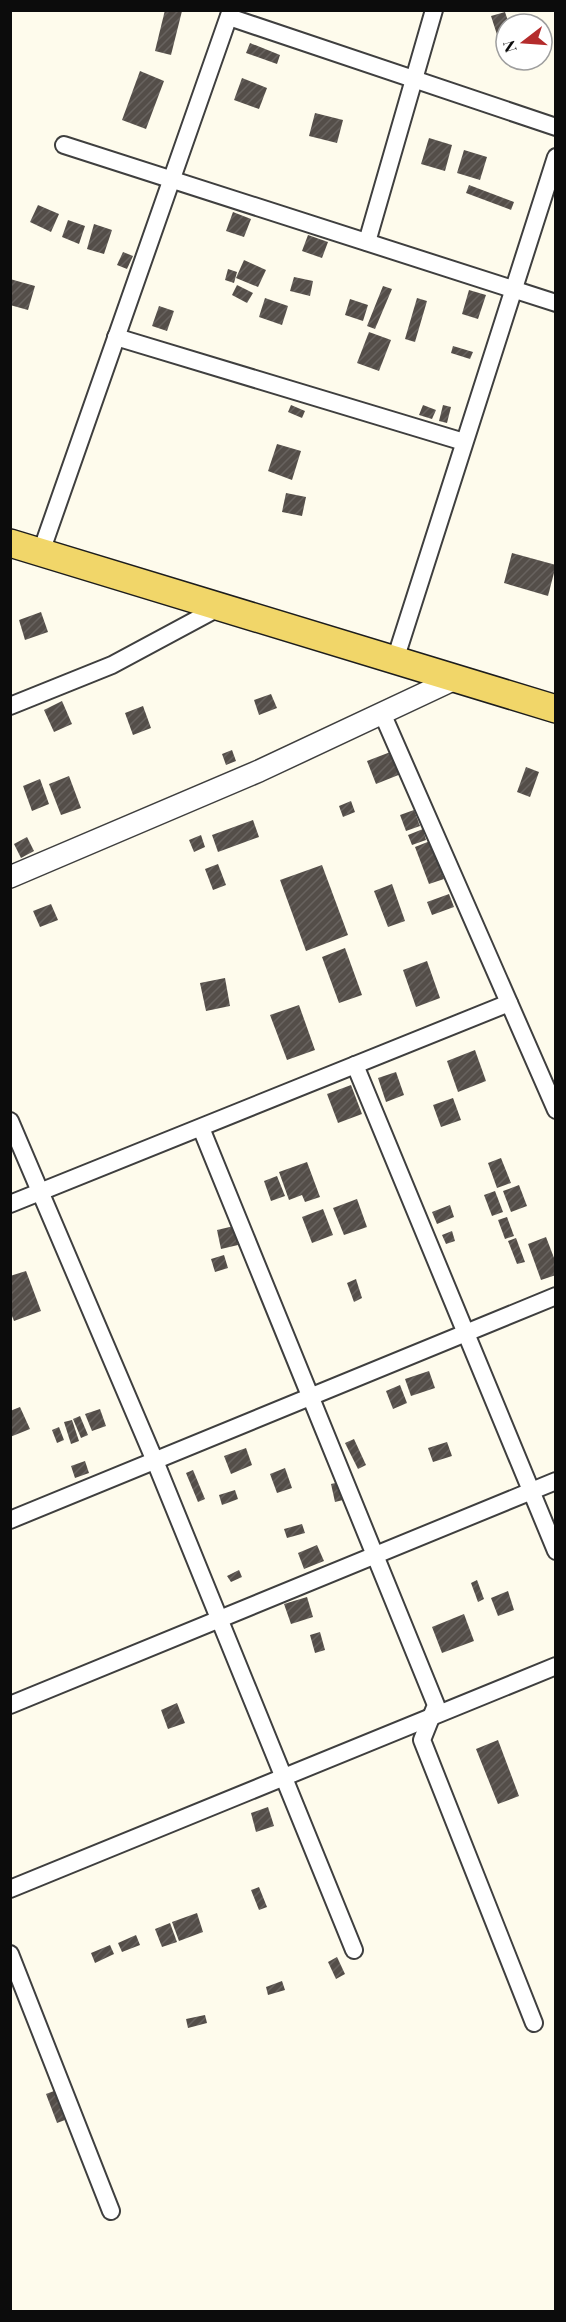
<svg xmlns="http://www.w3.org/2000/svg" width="566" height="2322" viewBox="0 0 566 2322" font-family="'Playfair Display',serif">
  <defs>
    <pattern id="building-hatch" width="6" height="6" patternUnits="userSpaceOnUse" patternTransform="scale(1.5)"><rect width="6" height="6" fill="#544e49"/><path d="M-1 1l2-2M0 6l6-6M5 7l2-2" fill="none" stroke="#68635f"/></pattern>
  </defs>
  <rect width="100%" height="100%" fill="#fefbec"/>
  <g fill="url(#building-hatch)">
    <path d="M165,10L182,11L171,55L155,51Z"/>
    <path d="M505,12L509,24H506V42L500,44L491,16Z"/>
    <path d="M250,43L280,55L277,64L246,53Z"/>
    <path d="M140,71L164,81L146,129L122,120Z"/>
    <path d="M242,78L267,88L259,109L234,100Z"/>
    <path d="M315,113L343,120L337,143L309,136Z"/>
    <path d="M429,138L452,145L445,171L421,164Z"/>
    <path d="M464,150L487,157L480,180L457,173Z"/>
    <path d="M469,185L514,202L511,210L466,193Z"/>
    <path d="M38,205L59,214L51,232L30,222Z"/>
    <path d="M233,212L251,219L244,237L226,231Z"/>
    <path d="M68,220L85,226L79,244L62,237Z"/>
    <path d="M94,224L112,230L104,254L87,249Z"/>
    <path d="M308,235L328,242L322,258L302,251Z"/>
    <path d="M123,252L133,256L127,269L117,265Z"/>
    <path d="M244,260L266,270L258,287L236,278Z"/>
    <path d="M228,269L237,272L234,283L225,280Z"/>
    <path d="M294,277L313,281L310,296L290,291Z"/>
    <path d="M10,279L35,286L28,310L10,305Z"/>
    <path d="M237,285L253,293L247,303L232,295Z"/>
    <path d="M383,286L392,289L375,329L367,326Z"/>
    <path d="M469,290L486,295L478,319L462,314Z"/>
    <path d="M265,298L288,306L282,325L259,317Z"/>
    <path d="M417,298L427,301L415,342L405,339Z"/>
    <path d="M350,299L368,305L363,321L345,315Z"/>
    <path d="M159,306L174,311L167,331L152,326Z"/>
    <path d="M369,332L391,340L379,371L357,363Z"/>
    <path d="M453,346L473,352L470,359L451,353Z"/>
    <path d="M291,405L305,411L302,418L288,412Z"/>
    <path d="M423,405L436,410L432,419L419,415Z"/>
    <path d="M443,405L451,407L447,423L439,421Z"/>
    <path d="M277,444L301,451L292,480L268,471Z"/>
    <path d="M286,493L306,497L302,516L282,512Z"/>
    <path d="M512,553L556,565L548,596L504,583Z"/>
    <path d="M41,612L48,632L25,640L19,620Z"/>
    <path d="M271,694L277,708L259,715L254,700Z"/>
    <path d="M62,701L72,724L54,732L44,710Z"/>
    <path d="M143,706L151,728L133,735L125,713Z"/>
    <path d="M232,750L236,761L226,765L222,754Z"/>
    <path d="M393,751L401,774L376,784L367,761Z"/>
    <path d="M526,767L539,772L530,797L517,792Z"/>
    <path d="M69,776L81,808L61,815L49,784Z"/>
    <path d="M40,779L49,804L32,811L23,786Z"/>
    <path d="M351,801L355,812L343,817L339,806Z"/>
    <path d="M414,810L420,826L406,831L400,815Z"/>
    <path d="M253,820L259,837L218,852L212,835Z"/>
    <path d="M423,829L426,840L412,845L408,835Z"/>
    <path d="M201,835L205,847L194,852L189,840Z"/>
    <path d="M27,837L34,851L21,858L14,844Z"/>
    <path d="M430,841L444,879L429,884L415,847Z"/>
    <path d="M218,864L226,885L213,890L205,869Z"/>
    <path d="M322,865L348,935L306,951L280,880Z"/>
    <path d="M392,884L405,921L388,927L374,891Z"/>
    <path d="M449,894L454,907L432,915L427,902Z"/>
    <path d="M51,904L58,920L40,927L33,911Z"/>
    <path d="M345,948L362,995L339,1003L322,957Z"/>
    <path d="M427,961L440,998L416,1007L403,970Z"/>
    <path d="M225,978L230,1006L206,1011L200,983Z"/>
    <path d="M299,1005L315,1050L287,1060L270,1015Z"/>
    <path d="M475,1050L486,1081L458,1092L447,1061Z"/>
    <path d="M396,1072L404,1095L386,1102L378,1078Z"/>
    <path d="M351,1085L362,1114L338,1123L327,1094Z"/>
    <path d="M453,1098L461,1120L441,1127L433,1105Z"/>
    <path d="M501,1158L511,1183L497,1188L488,1163Z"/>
    <path d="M307,1162L320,1197L305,1202L302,1195L289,1200L279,1172Z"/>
    <path d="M277,1176L285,1196L271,1201L264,1181Z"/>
    <path d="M519,1185L527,1206L511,1212L503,1191Z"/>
    <path d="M495,1191L503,1212L492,1216L484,1195Z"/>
    <path d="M357,1199L367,1227L344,1235L333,1208Z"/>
    <path d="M450,1205L454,1217L437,1224L432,1212Z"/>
    <path d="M323,1209L333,1235L312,1243L302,1217Z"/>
    <path d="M507,1217L514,1236L505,1239L498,1220Z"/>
    <path d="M234,1226L238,1245L221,1249L217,1230Z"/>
    <path d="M452,1231L455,1241L446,1244L442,1235Z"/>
    <path d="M546,1237L556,1263V1275L541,1280L528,1244Z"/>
    <path d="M516,1238L525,1262L517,1264L508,1241Z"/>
    <path d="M224,1255L228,1268L215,1272L211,1259Z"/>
    <path d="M26,1271L41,1311L14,1321L10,1311V1276Z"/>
    <path d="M356,1279L362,1298L354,1302L347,1283Z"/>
    <path d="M429,1371L435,1388L411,1396L405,1379Z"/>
    <path d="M400,1385L407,1403L393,1409L386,1391Z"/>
    <path d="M20,1407L30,1429L10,1437V1411Z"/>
    <path d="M100,1409L106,1426L92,1431L85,1414Z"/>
    <path d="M80,1416L88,1435L81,1438L73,1419Z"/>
    <path d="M72,1420L79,1441L71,1444L64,1422Z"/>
    <path d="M59,1427L64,1440L57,1443L52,1430Z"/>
    <path d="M354,1439L366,1465L358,1469L345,1443Z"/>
    <path d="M447,1442L452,1456L433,1462L428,1448Z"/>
    <path d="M246,1448L252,1465L231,1474L224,1456Z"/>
    <path d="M85,1461L89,1473L75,1478L71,1466Z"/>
    <path d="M285,1468L292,1488L277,1493L270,1474Z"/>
    <path d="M193,1470L205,1499L198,1502L186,1473Z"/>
    <path d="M340,1482L343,1500L335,1502L331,1484Z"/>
    <path d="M235,1490L238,1499L222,1505L219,1495Z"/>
    <path d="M302,1524L305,1533L287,1538L284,1529Z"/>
    <path d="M317,1545L324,1561L304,1569L298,1553Z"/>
    <path d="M239,1570L242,1577L231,1582L227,1576Z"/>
    <path d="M477,1580L484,1599L478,1602L471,1583Z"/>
    <path d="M508,1591L514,1610L498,1616L491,1598Z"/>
    <path d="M307,1597L313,1617L291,1624L284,1604Z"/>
    <path d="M464,1614L474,1641L442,1653L432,1627Z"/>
    <path d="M320,1632L325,1650L315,1653L310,1635Z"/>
    <path d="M177,1703L185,1723L168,1729L161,1710Z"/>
    <path d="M498,1740L519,1796L498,1804L476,1749Z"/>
    <path d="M268,1807L274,1826L256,1832L251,1813Z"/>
    <path d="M259,1887L267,1907L259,1910L251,1890Z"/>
    <path d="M197,1913L203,1932L179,1941L172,1922Z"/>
    <path d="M170,1923L177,1942L162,1947L155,1929Z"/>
    <path d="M136,1935L140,1945L122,1952L118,1943Z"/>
    <path d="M110,1945L114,1954L95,1963L91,1953Z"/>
    <path d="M337,1957L345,1974L336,1979L328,1962Z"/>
    <path d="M282,1981L285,1990L268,1995L266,1987Z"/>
    <path d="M205,2015L207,2023L188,2028L186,2019Z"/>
    <path d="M54,2091L65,2120L57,2123L46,2094Z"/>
  </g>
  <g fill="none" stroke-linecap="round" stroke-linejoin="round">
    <defs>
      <g id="minor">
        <path d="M229,17L556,127"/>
        <path d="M64,145L556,303"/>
        <path d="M367,242L434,10"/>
        <path d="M116,337L464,442"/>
        <path d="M41,552L231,10"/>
        <path d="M395,660L556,157"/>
        <path d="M10,706L112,665L220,607"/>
        <path d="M382,713L556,1110"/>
        <path d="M355,1065L556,1551"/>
        <path d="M10,1121L155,1461L354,1950"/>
        <path d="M201,1128L436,1705L422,1740L534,2023"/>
        <path d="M10,1204L509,1003"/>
        <path d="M10,1520L556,1296"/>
        <path d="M10,1705L556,1481"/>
        <path d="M10,1889L556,1666"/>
        <path d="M10,1954L111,2211"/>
      </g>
      <path id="tertiary" d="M10,877L259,771L455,679"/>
      <path id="primary" d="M10,543L556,709"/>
    </defs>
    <use href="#minor" stroke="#3f3f3f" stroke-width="20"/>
    <use href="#tertiary" stroke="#3f3f3f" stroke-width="24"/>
    <use href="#primary" stroke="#1d1d1d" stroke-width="30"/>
    <use href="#minor" stroke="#fff" stroke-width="16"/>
    <use href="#tertiary" stroke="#fff" stroke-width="21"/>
    <use href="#primary" stroke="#f1d669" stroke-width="27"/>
  </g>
  <rect width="566" height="2322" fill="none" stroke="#0c0c0c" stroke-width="24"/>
  <g transform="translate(524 42) rotate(253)"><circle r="28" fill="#ffffff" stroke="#9e9e9e" stroke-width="1.5"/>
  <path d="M0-4.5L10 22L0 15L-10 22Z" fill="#b42c2c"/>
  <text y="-9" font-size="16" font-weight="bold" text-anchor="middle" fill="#0c0c0c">N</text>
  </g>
</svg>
